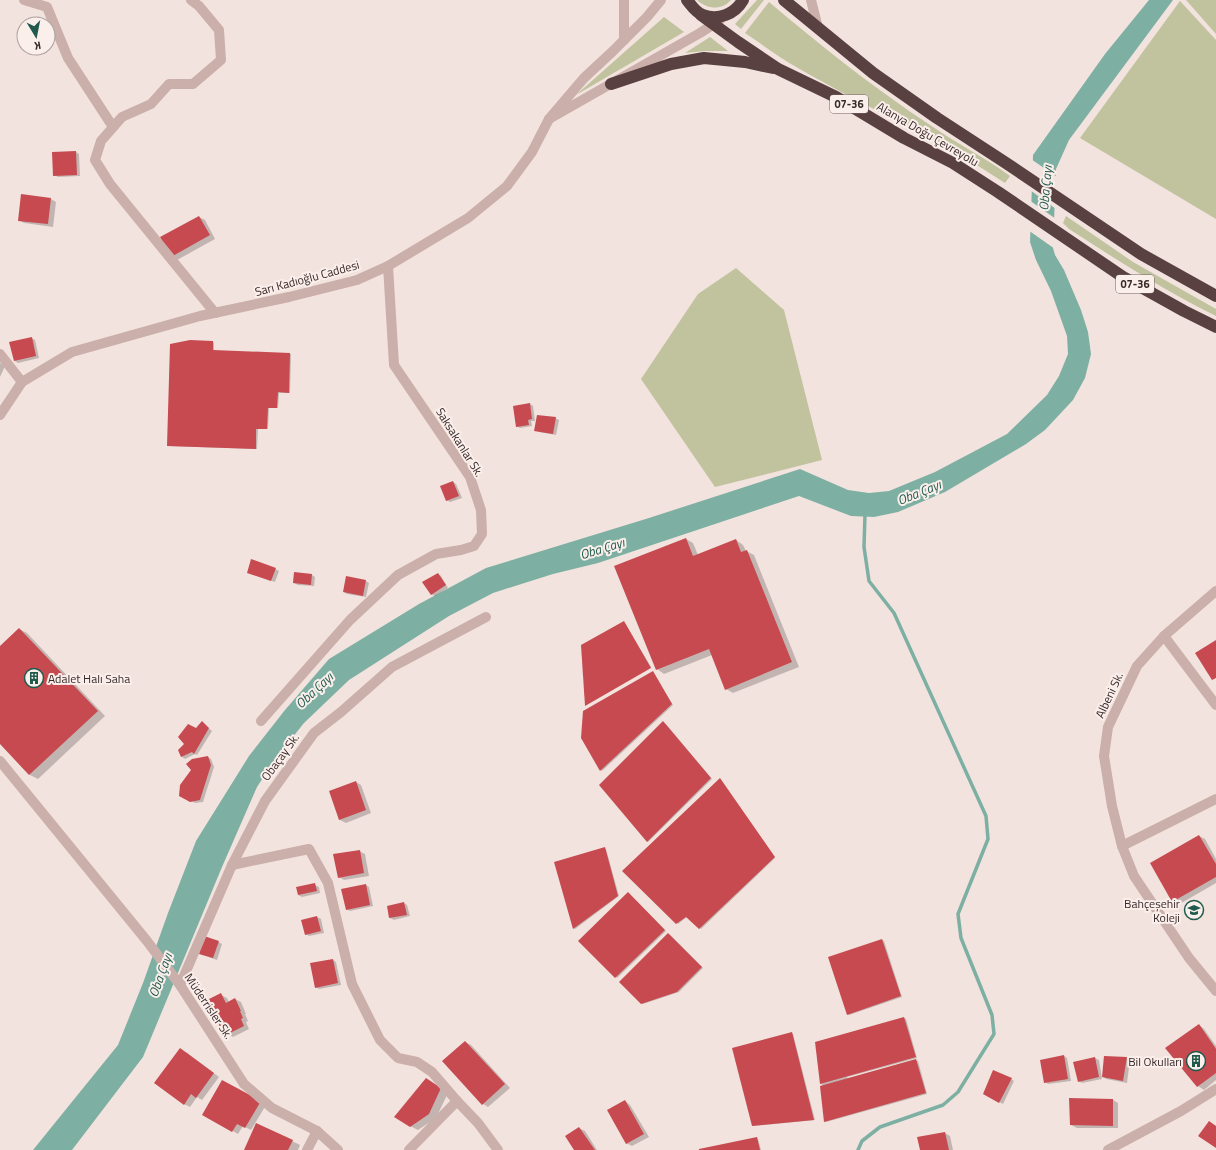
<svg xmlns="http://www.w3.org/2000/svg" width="1216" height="1150" viewBox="0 0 1216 1150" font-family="'Titillium Web',sans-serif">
  <rect width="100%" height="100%" fill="#f3e3de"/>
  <g fill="#c1c29e">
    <path d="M697,0H731C721,11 707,9 697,0Z"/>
    <path d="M757,0H764L741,29L735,24Z"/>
    <path d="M1186,0H1216V34Z"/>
    <path d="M1180,1L1216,40V219L1080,138Z"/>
    <path d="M769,2C821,46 874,88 930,125C956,143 984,157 1010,176L1005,183C939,139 867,108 798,68C780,58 763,45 745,33Z"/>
    <path d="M664,17L684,32L576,95Z"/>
    <path d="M710,37L728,51H705L685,53Z"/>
    <path d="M1066,216L1133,262L1216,309V316C1165,291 1117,260 1069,229L1063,223Z"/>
    <path d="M736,268L784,310L822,460L715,487L641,379L698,294Z"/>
  </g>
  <path fill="#7db0a3" d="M1149,0H1173L1069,140L1056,169L1053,248L1055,255L1064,270L1081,310L1088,332L1091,354L1085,378L1073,400L1045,430L1026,444L945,492L898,512L874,517L851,516L799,496L598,563L553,574L493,593L449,616L349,680L304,723L276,758L257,787L222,867L143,1057L72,1150H33L118,1045L143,983L168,913L196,841L249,756L285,710L329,659L419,604L486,568L649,518L800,469L848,490L869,493L889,491L935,472L1007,434L1047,395L1059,376L1068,354L1067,336L1051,291L1036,260L1030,242L1033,155L1105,54Z"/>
  <g fill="#f3e3de">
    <path d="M1031,159L1057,177L1056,209L1030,190Z"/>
    <path d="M1029,200L1056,219L1055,249L1028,230Z"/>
  </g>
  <g fill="#0003">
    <path d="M76,152L79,154L80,176L58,177L54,175Z"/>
    <path d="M51,199L56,202L53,227L24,223L19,220Z"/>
    <path d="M199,217L205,220L215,239L177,260L161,238Z"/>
    <path d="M31,338L35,340L39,358L18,363L15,361Z"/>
    <path d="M213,342L214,343V351L291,354L290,393H279L278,408H269L268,429H258L257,449L168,446Z"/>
    <path d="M0,363L5,366L0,377Z"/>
    <path d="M530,404L533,406L535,421H531L532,426L520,428L516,426Z"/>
    <path d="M555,418L559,420L556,435L539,432L536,430Z"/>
    <path d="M453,482L456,484L462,498L450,502L446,500Z"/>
    <path d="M686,539L693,543L698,555L736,540L743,545L746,551L754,555L799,667L733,693L726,689L712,655L664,674L657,669Z"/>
    <path d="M275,569L279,571L275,582L248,573Z"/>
    <path d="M438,574L441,576L448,588L435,596L431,594Z"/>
    <path d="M312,575L315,577L314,586L298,585L294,583Z"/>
    <path d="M366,581L369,583L366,597L347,594L344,592Z"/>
    <path d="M624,622L651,667L586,704Z"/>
    <path d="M19,629L27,633L105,716L38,779L30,775L0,743V647Z"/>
    <path d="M653,672L673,705L602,771L582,737Z"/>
    <path d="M202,722L212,731L197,755L195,754L185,759L182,757L180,750Z"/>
    <path d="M665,723L712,779L648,842L647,841Z"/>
    <path d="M208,757L211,759L214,767L203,802L195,803L180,795Z"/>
    <path d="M721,780L775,858L701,929L687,917L678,924L677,923Z"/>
    <path d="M356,782L361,785L371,813L346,823L340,820L331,791Z"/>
    <path d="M1199,836L1205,839L1216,859V883L1178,905L1173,901Z"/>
    <path d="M604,849H606L619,896L575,929L574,928Z"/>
    <path d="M359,851L365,854L369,876L344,880L339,877Z"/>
    <path d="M315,885L319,887L320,893L302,897L298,895Z"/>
    <path d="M366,885L369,887L373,906L350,911L347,909Z"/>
    <path d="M629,894L666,931L617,978L580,941Z"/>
    <path d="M404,903L407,905L410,916L394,920L390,918Z"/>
    <path d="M317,917L321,919L324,933L309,936L306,934Z"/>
    <path d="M670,935L703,968L679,992L643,1004L641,1003Z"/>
    <path d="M882,940L884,941L902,997L849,1015L848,1014Z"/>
    <path d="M218,942L222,944L217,960L200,954Z"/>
    <path d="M333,960L336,962L341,985L319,989L316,987Z"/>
    <path d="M221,995L227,998L229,1002L235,999L241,1002L246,1014H245L248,1021L246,1022L249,1029L233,1037L227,1034L224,1028L220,1025Z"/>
    <path d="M904,1018L906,1019L917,1058L847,1077L848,1079L916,1060L918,1061L927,1094L826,1122L825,1121L824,1086L821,1084L816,1042Z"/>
    <path d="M1199,1025L1204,1029L1216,1046V1080L1204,1090L1198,1086L1166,1048Z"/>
    <path d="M792,1033L793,1034L815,1120L754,1126H753Z"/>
    <path d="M465,1042L471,1045L510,1088L488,1107L483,1104L444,1061Z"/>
    <path d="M186,1052L219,1077L202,1100L197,1097L190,1107L184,1104Z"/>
    <path d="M1064,1056L1067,1058L1071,1081L1048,1084L1045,1082Z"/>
    <path d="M1095,1058L1099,1060L1102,1079L1082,1083L1079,1081L1074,1063Z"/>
    <path d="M1126,1058L1130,1060L1127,1083L1106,1079L1103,1077Z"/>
    <path d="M426,1079L448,1093L436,1118L418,1130L410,1126Z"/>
    <path d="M1011,1079L1014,1081L1003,1104L984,1094Z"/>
    <path d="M223,1081L266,1105L251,1130L243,1126L238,1134L204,1115Z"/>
    <path d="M1113,1100L1118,1103V1128H1077L1071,1125Z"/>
    <path d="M625,1101L630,1105L649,1137L632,1146L626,1143Z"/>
    <path d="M579,1128L585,1131L597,1150H576Z"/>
    <path d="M945,1133L950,1136L953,1150H921Z"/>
    <path d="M757,1138L758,1139L761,1150H700Z"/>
    <path d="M292,1141L300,1145L298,1150H245Z"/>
  </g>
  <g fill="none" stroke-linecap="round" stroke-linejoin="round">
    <path stroke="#7db0a3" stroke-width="3.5" d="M858,1150L862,1141L880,1127L943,1105L958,1092L994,1034L992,1015L961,938L958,914L988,839L986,816L894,613L869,581L864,547L865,514"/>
  </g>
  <g fill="#c64a50">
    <path d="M76,151L77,175L53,176L52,152Z"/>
    <path d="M21,194L51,198L48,224L18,221Z"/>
    <path d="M199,216L210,235L171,257L160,237Z"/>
    <path d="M32,337L36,356L14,361L9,342Z"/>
    <path d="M190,340L213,341V350L290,353L289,393L278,392L277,408H268L267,429H256V449L167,446L170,344Z"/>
    <path d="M530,403L532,419L528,420L529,425L516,427L513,406Z"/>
    <path d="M537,415L556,417L553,434L534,431Z"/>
    <path d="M453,481L459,496L446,501L440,486Z"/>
    <path d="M686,538L693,556L736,539L741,552L747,550L792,662L725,690L709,649L656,670L614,566Z"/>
    <path d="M251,559L276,568L271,581L247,573Z"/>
    <path d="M294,572L312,574L311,585L293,583Z"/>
    <path d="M438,573L446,585L431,595L422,582Z"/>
    <path d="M346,576L366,580L363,596L343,592Z"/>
    <path d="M624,621L651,668L585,706L581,645Z"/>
    <path d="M19,628L98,711L29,775L0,744V646Z"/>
    <path d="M1216,640V678L1212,680L1195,653Z"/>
    <path d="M653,671L672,704L600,771L581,738L583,711Z"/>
    <path d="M202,721L209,728L194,754L192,752L181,757L178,750L184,744L178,737L188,724L196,728Z"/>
    <path d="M663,721L711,778L647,842L599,785Z"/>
    <path d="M208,756L211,765L200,800L190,802L179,796L180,785L191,770L186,764L192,759Z"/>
    <path d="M720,778L775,857L699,929L686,917L676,924L622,871Z"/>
    <path d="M356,781L366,810L339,820L329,791Z"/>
    <path d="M1199,835L1216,864V877L1172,902L1150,863Z"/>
    <path d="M605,847L618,896L573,929L554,862Z"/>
    <path d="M360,850L364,873L338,878L333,854Z"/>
    <path d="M315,883L317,891L298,895L296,887Z"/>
    <path d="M366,884L370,905L346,910L341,889Z"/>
    <path d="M628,892L665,930L615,978L578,941Z"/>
    <path d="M404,902L407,915L389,918L387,906Z"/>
    <path d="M317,916L321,931L305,935L301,920Z"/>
    <path d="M668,933L702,967L677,992L641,1004L619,982Z"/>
    <path d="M204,936L219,941L213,958L199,954Z"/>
    <path d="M882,939L901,996L847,1015L828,957Z"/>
    <path d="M333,959L338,983L315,988L310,963Z"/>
    <path d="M221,993L226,1003L235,998L241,1011H240L243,1018L241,1019L244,1026L226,1035L222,1026H219V1020L209,999Z"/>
    <path d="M904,1017L916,1057L820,1084L815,1042Z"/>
    <path d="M1199,1024L1216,1049V1073L1197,1087L1165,1048Z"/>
    <path d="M792,1032L814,1120L752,1126L732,1048Z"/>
    <path d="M465,1041L505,1084L482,1105L442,1061Z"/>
    <path d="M180,1048L214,1073L196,1098L191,1094L184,1105L154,1083Z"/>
    <path d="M1064,1055L1068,1079L1044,1083L1040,1060Z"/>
    <path d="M1104,1056L1127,1057L1123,1081L1102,1077Z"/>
    <path d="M1095,1057L1099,1077L1078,1082L1073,1062Z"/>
    <path d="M916,1059L926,1093L824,1122L820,1086Z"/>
    <path d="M993,1070L1012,1078L999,1103L983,1094Z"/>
    <path d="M426,1078L441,1088L429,1114L410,1127L394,1117Z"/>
    <path d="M222,1080L261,1101L245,1128L237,1124L232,1132L202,1115Z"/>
    <path d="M1069,1098L1113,1099V1126L1070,1125Z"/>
    <path d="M625,1100L644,1134L626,1144L607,1110Z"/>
    <path d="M1209,1121L1216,1126V1148L1198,1136Z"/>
    <path d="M256,1123L293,1140L288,1150H244Z"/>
    <path d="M579,1127L595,1150H574L565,1136Z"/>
    <path d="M945,1132L949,1150H920L917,1137Z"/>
    <path d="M757,1137L760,1150H699V1149Z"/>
  </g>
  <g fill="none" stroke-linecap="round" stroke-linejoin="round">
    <g stroke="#cbafaa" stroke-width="10">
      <path d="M24,0L47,7L68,58L113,127"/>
      <path d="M191,0L199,6L219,30L221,60L193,84H169L151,104L122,117L101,141L95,160L110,184L215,313"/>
      <path d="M661,0L647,17L612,52L584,78L549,119L700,33L720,20"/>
      <path d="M811,0L818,28"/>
      <path d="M624,40V0"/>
      <path d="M0,354L22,382"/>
      <path d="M0,415L22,382L72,352L200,316L289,297L357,280L388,266L468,218L507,186L532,152L549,119"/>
      <path d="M1216,591L1164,636L1137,666L1108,727L1104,756L1112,806L1122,846L1134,876L1189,958L1216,991"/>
      <path d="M1164,636L1216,705"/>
      <path d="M261,721L350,620L398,575L436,554L461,550L474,546L482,534L481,510L470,477L394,365L388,266"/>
      <path d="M0,761L147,941L180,985L244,1084L272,1108L317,1131L338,1150"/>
      <path d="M1122,846L1216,799"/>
      <path d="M232,865L309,849L328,883L352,984L380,1040L398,1058L417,1062L432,1072L457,1101L478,1123L498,1150"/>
      <path d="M180,985L232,865L265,801L314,733L341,712L392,667L486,617"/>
      <path d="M307,1150L317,1131"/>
      <path d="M409,1150L457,1101"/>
      <path d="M1108,1150L1181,1111L1216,1089"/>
    </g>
    <g stroke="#594141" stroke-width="12">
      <path d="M687,0C691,5 696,13 703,15C718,21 735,14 743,0"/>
      <path d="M784,0L873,73L937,118L1006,163L1141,254L1216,296"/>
      <path d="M701,15L738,42L778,69L836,97L904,138L953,163L998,192L1123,277L1184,311L1216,327"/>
      <path d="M611,84L671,64L704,58L745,62L773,68"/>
    </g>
  </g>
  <defs>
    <symbol id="building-ring" viewBox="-11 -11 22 22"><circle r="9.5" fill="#faefeb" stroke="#1f5a4d" stroke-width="1.5"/><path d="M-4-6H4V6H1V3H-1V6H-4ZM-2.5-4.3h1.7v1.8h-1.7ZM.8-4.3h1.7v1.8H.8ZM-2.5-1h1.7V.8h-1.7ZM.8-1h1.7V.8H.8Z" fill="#1f5a4d"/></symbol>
    <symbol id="school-ring" viewBox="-11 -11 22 22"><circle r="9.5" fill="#faefeb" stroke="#1f5a4d" stroke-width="1.5"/><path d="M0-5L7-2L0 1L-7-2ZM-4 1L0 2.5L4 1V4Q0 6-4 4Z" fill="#1f5a4d"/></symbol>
  </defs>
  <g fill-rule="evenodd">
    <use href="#building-ring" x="23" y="667" width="22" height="22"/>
    <use href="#school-ring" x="1183" y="899" width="22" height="22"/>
    <use href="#building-ring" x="1185" y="1050" width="22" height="22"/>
  </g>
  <g text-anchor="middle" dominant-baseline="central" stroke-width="4" stroke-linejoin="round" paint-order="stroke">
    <g fill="#faefeb" stroke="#736564" stroke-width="1">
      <rect x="830" y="95" width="38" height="18" rx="3"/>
      <rect x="1116" y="275" width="38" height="18" rx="3"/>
    </g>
    <g font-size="11" font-weight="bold" fill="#392a2a">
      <text x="849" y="104">07-36</text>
      <text x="1135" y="284">07-36</text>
    </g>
    <g font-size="12" fill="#392a2a" stroke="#faefeb">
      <text transform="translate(928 134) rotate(30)">Alanya Doğu Çevreyolu</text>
      <text transform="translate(307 278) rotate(-15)">Sarı Kadıoğlu Caddesi</text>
      <text transform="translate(460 442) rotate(58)">Saksakanlar Sk.</text>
      <text transform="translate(1109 695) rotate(-65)">Albeni Sk.</text>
      <text transform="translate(280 757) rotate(-54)">Obaçay Sk.</text>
      <text transform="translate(209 1006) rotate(56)">Müderrisler Sk.</text>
    </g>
    <g font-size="12" fill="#392a2a" stroke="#faefeb" text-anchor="end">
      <text x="48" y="678" text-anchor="start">Adalet Halı Saha</text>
      <text x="1180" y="903">Bahçeşehir<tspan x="1180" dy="14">Koleji</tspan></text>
      <text x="1182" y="1061">Bil Okulları</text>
    </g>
    <g font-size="13" font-style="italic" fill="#1f5a4d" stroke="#faefeb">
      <text transform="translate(1045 188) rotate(-85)">Oba Çayı</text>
      <text transform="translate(919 492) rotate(-22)">Oba Çayı</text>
      <text transform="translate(602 548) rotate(-17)">Oba Çayı</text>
      <text transform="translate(314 690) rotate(-43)">Oba Çayı</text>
      <text transform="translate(160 975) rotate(-70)">Oba Çayı</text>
    </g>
  </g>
  <g transform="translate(36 36) rotate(170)"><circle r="19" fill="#faefeb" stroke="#ada09e"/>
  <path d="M0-3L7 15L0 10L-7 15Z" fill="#1f5a4d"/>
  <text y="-6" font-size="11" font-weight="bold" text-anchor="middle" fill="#392a2a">K</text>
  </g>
</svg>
